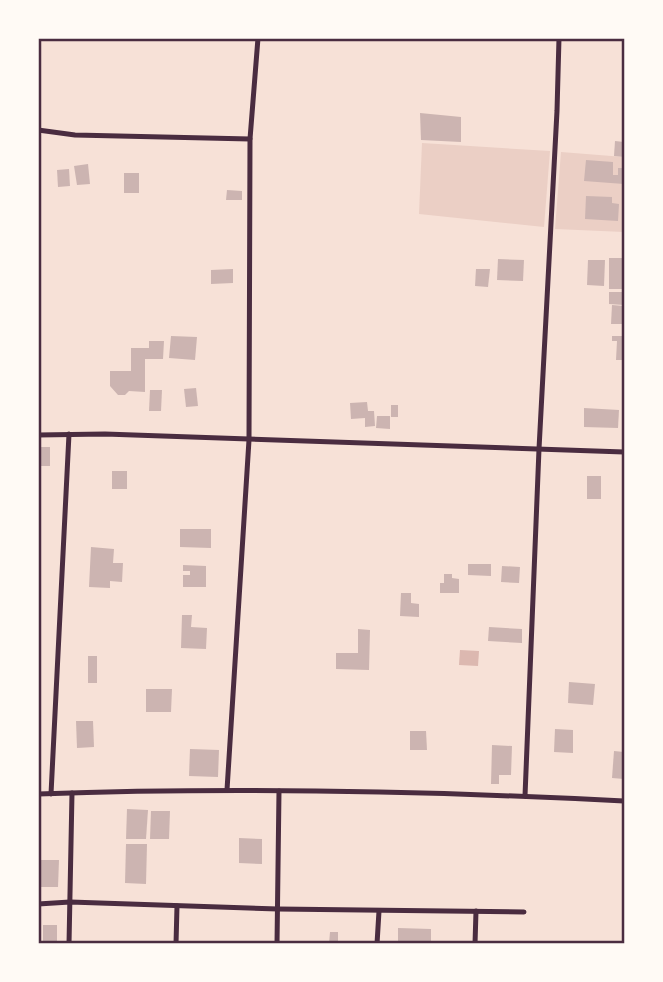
<svg xmlns="http://www.w3.org/2000/svg" width="663" height="982" viewBox="0 0 663 982" font-family="'Work Sans',sans-serif">
  <rect width="100%" height="100%" fill="#f7e1d7"/>
  <g fill="#ebcfc5">
    <path d="M422,143L550,151L544,227L419,214Z"/>
    <path d="M561,152L624,157V232L555,229Z"/>
  </g>
  <path fill="#dcb8b0" d="M460,650L479,651L478,666L459,665Z"/>
  <g fill="#ccb4b1">
    <path d="M420,113L461,117V142L421,140Z"/>
    <path d="M615,141L624,142V157L614,156Z"/>
    <path d="M586,160L613,162V175H618V168H624V184L584,181Z"/>
    <path d="M88,164L90,184L77,185L74,166Z"/>
    <path d="M69,169L70,186L58,187L57,170Z"/>
    <rect x="124" y="173" width="15" height="20"/>
    <path d="M227,190L242,191V200H226Z"/>
    <path d="M586,196L612,197V203L619,204L618,221L585,219Z"/>
    <rect x="609" y="258" width="14" height="31"/>
    <path d="M498,259L524,260L523,281L497,280Z"/>
    <path d="M588,260H605L604,286L587,285Z"/>
    <path d="M233,269V283L211,284V270Z"/>
    <path d="M476,269H490L488,287L475,286Z"/>
    <path d="M609,292H624V305L609,304Z"/>
    <path d="M612,305L624,306V324H611Z"/>
    <path d="M171,336L197,337L195,360L169,358Z"/>
    <path d="M612,336H624V360H616L617,341H612Z"/>
    <path d="M149,341H164L163,359H145V392L129,391L125,395H118L110,386V371H131V348H149Z"/>
    <path d="M196,388L198,406L186,407L184,389Z"/>
    <path d="M150,390H162L161,411H149Z"/>
    <path d="M367,402L368,411H374L375,426L365,427V418L351,419L350,403Z"/>
    <rect x="391" y="405" width="7" height="12"/>
    <path d="M584,408L619,410L618,428L584,427Z"/>
    <path d="M377,416H390V429L376,428Z"/>
    <rect x="38" y="447" width="12" height="19"/>
    <rect x="112" y="471" width="15" height="18"/>
    <rect x="587" y="476" width="14" height="23"/>
    <path d="M180,529H211V548L180,547Z"/>
    <path d="M91,547L114,549L113,563H123L122,582L110,581V588L89,587Z"/>
    <path d="M468,564H491V576L468,575Z"/>
    <path d="M183,565L206,566V587H183V575H190V571H183Z"/>
    <path d="M502,566L520,567L519,583L501,582Z"/>
    <path d="M444,574H452V578L459,579V593H440V583H444Z"/>
    <path d="M401,593H411V603L419,604V617L400,616Z"/>
    <path d="M182,615H192L191,627L207,628L206,649L181,648Z"/>
    <path d="M489,627L522,629V643L488,641Z"/>
    <path d="M358,629L370,630L369,670L336,669V653H358Z"/>
    <rect x="88" y="656" width="9" height="27"/>
    <path d="M569,682L595,684L593,705L568,703Z"/>
    <path d="M146,689H172L171,712H146Z"/>
    <path d="M76,721H93L94,747L77,748Z"/>
    <path d="M555,729L573,730V753L554,752Z"/>
    <path d="M410,731H426L427,750H410Z"/>
    <path d="M492,745L512,746L511,775H499V784H491Z"/>
    <path d="M190,749L219,750L218,777L189,776Z"/>
    <path d="M614,751L624,752V779L612,778Z"/>
    <path d="M127,809L148,810L146,839H126Z"/>
    <path d="M151,811H170L169,839H150Z"/>
    <path d="M239,838L262,839V864L239,863Z"/>
    <path d="M126,844H147L146,884L125,883Z"/>
    <path d="M38,860H59L58,887H38Z"/>
    <rect x="43" y="925" width="14" height="19"/>
    <path d="M398,928L431,929V944H398Z"/>
    <path d="M330,932H338V944H329Z"/>
  </g>
  <g fill="none" stroke-linecap="round" stroke-linejoin="round">
    <g stroke="#4a2c40" stroke-width="5">
      <path d="M38,130L75,135L250,139"/>
      <path d="M38,435L105,434L624,452"/>
      <path d="M227,790L249,440L250,139L258,38"/>
      <path d="M38,794C234,787 430,791 624,801"/>
      <path d="M51,794L69,434"/>
      <path d="M525,796L539,449L557,111L559,38"/>
      <path d="M38,904L70,902L278,909L524,912"/>
      <path d="M69,944L72,793"/>
      <path d="M176,944L177,906"/>
      <path d="M277,944L279,791"/>
      <path d="M377,944L379,911"/>
      <path d="M475,944L476,911"/>
    </g>
  </g>
  <rect width="663" height="982" fill="none" stroke="#fffaf5" stroke-width="80"/>
  <rect x="40" y="40" width="583" height="902" fill="none" stroke="#4a2c40" stroke-width="2.5"/>
</svg>
